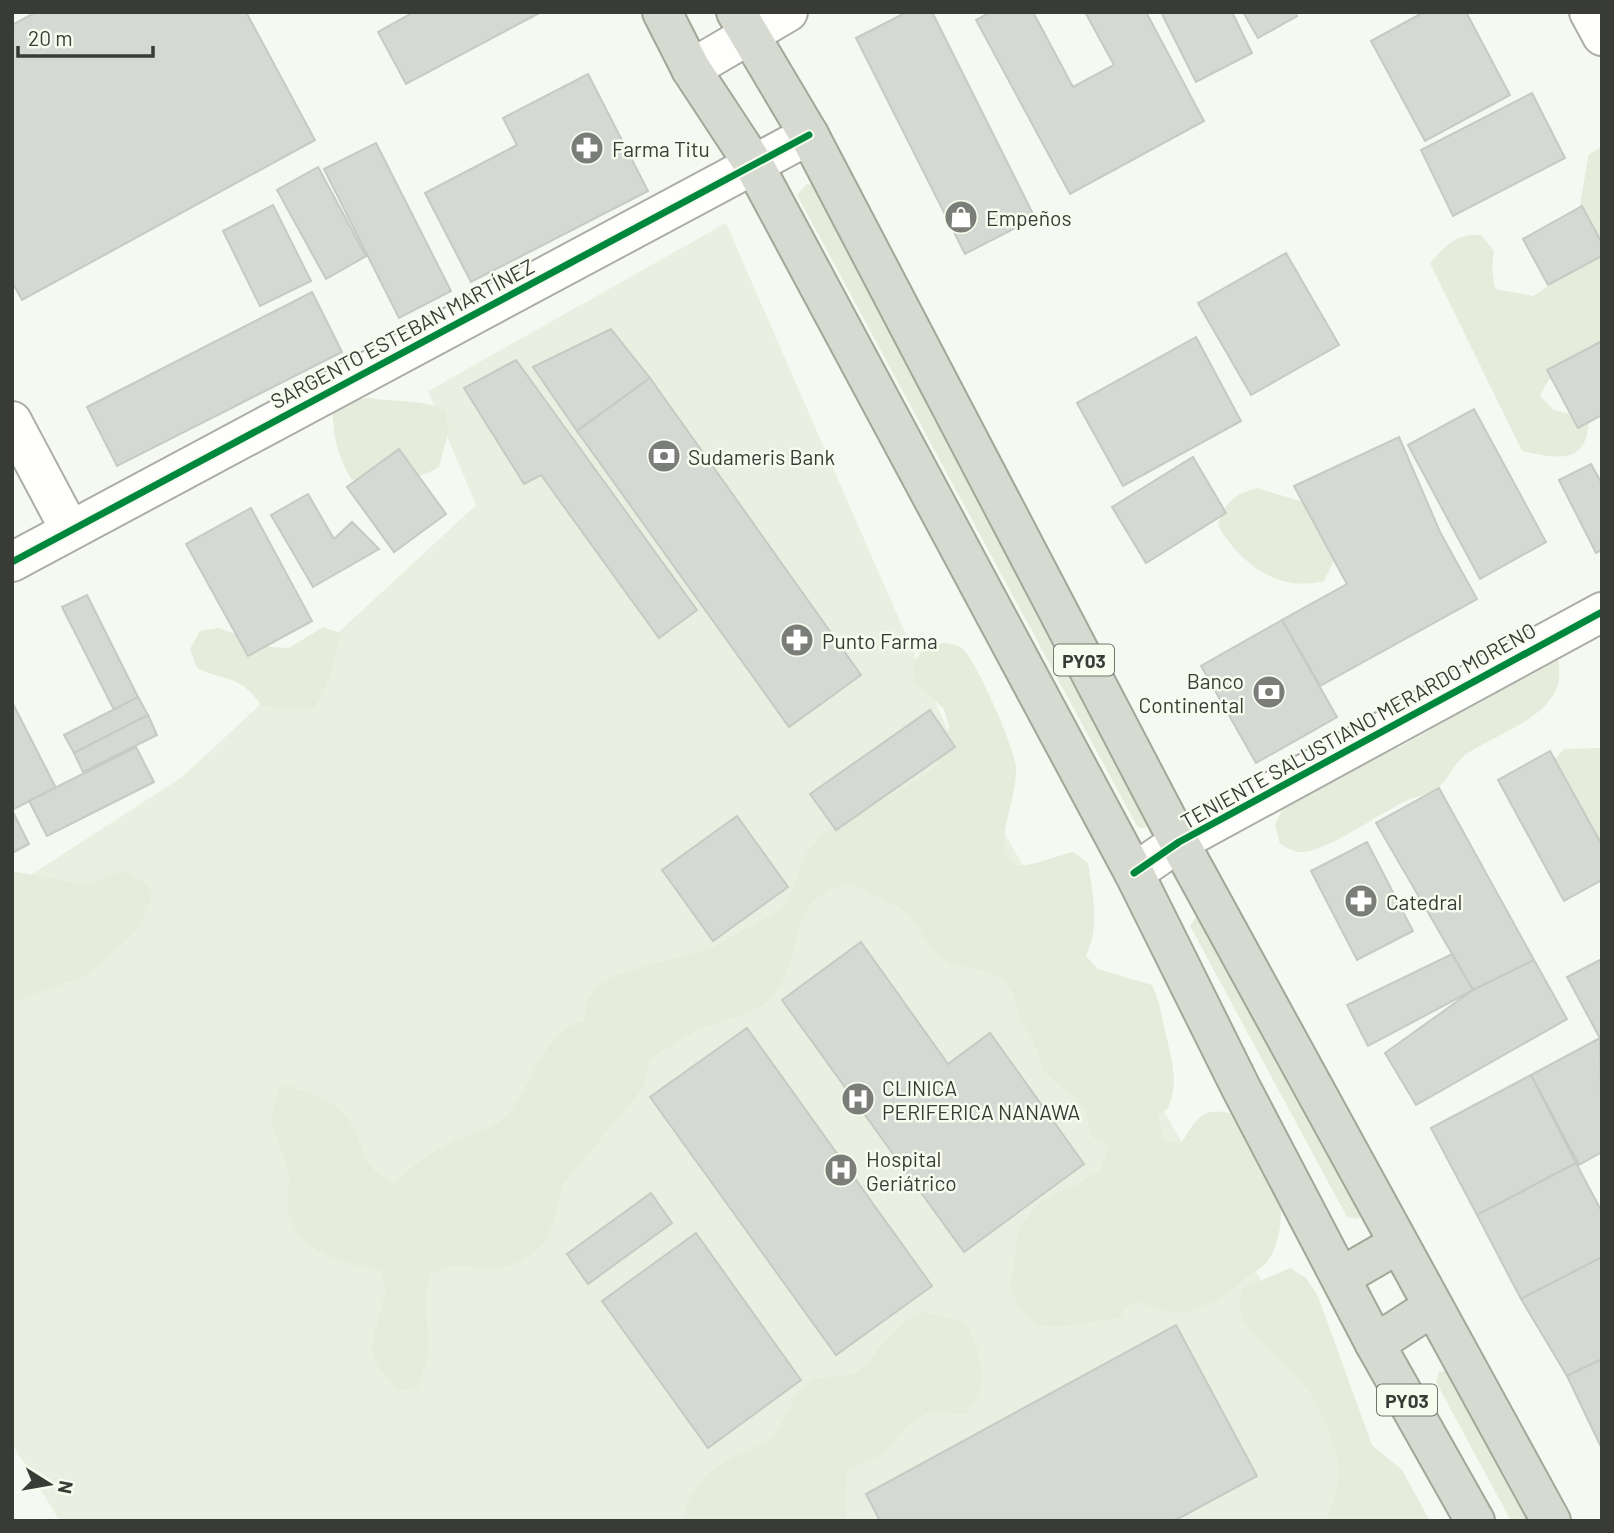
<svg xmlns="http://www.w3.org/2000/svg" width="1614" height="1533" viewBox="0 0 1614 1533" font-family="Barlow,sans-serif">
  <rect width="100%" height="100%" fill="#f6f9f2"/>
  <path fill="#eaefe1" d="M726,223L955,747L1399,1521H60L12,1444V887L182,777L476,505L428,391Z"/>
  <g fill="#e6ecdb">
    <path d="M1602,147V356C1570,364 1554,364 1540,396L1554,410L1589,419C1587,467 1557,458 1522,451L1430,263C1448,244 1455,234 1481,235L1494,251L1492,269L1495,289L1533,296C1542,290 1553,284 1559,276C1575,257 1583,180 1589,154Z"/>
    <path d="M807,184L815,186L1152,826L1140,828L1137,826L797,195Z"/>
    <path d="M369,398C395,402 421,399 445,410L449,429L439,467C411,485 383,474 352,480C338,458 332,434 333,408L350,400Z"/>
    <path d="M1257,488L1310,504L1341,546L1324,581C1278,593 1241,564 1218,526C1224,502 1233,495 1257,488Z"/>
    <path d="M323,627L340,633C335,660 330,684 314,708H280L261,705C238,673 228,683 197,668L190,649L200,631L219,628L271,647L289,648Z"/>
    <path d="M943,643C949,644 958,644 963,649C975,658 1016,751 1016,767C1017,796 1002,823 1004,853L1017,866C1037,865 1054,856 1073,852L1088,863C1093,895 1100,926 1086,956L1098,969L1152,985C1161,1003 1162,1020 1167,1039C1173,1066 1179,1085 1167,1110L1158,1114L1164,1142L1181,1143C1200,1114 1204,1105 1240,1116C1255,1144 1282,1181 1281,1214C1281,1232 1275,1257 1261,1268C1255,1272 1248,1275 1243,1280C1215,1309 1175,1324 1138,1301L1126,1308L1119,1318L1058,1327L1037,1325L1020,1310L1010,1288L1019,1227L1038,1204L1054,1193L1074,1186L1099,1171L1110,1144L1093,1138L1083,1107L1044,1072L1038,1053L1020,1019L1015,997L1005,981L988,972L951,964L934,954L914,921L901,908L851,883C781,898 809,950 774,995C760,1013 716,1021 696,1031C680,1040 664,1050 649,1059L643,1088L565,1182C558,1199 556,1217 549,1234C542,1253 510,1270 490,1269C477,1269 465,1264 452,1266C445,1268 437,1271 431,1273C420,1300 430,1322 428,1350C427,1363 422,1376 417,1388L398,1391L374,1361L372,1344L386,1289L381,1270C343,1263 297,1254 288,1209C286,1196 291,1183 288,1171C279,1130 259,1128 283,1084C305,1092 336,1099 349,1120C367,1148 358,1166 394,1184C411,1167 428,1154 450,1143C466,1135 491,1130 504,1118C532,1091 541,1030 584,1021L588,998L600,983L619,974L711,948L784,908L807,852L821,835L923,777L938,763L949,727L944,709L915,683L913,664L924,648Z"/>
    <path d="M1555,651C1579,713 1500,729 1464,756C1454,764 1449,778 1440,786C1432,794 1416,796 1406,801C1381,812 1324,854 1300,852C1293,852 1285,846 1280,844L1275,825L1282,809L1297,797L1331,783L1380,750L1400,747L1430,730L1458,705Z"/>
    <path d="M1602,748V936L1600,878L1551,764L1564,749Z"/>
    <path d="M12,871L86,885L123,871L143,881L153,894L137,930L86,976L12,1002Z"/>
    <path d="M1198,914L1363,1216L1356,1219L1347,1217L1190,926Z"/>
    <path d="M1290,1268L1306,1278L1318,1296L1372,1445L1402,1470L1430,1521H1327C1331,1502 1342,1482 1338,1462C1333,1441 1322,1409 1309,1392C1299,1378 1285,1363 1272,1352C1248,1331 1236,1323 1242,1289Z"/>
    <path d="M924,1312L964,1322C983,1351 990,1386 966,1414L929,1412L911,1422L882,1455L847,1470L845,1521H684C688,1474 732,1455 771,1441L799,1391L814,1379L853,1374L868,1364L879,1347L907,1320Z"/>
    <path d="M1450,1370L1534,1521H1511L1436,1382L1439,1372Z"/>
  </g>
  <g fill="#d6d9d3" stroke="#c7cac4" stroke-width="2">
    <path d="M36,12H246L315,140L22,300L12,282V25Z"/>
    <path d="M414,12H541L406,84L378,32Z"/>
    <path d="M907,12H932L1035,218L965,254L856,38Z"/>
    <path d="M991,12H1033L1073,87L1114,65L1085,12H1146L1204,121L1070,194L976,20Z"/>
    <path d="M1161,12H1232L1252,53L1196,82Z"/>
    <path d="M1243,12H1295L1297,16L1258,38Z"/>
    <path d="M1424,12H1466L1510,95L1425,141L1371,41Z"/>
    <path d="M588,74L648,191L471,282L425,193L517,145L503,118Z"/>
    <path d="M1532,93L1565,158L1453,216L1421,150Z"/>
    <path d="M376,143L451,291L399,318L324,169Z"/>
    <path d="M318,167L366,256L326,279L277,190Z"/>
    <path d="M273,205L311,281L260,306L223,231Z"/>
    <path d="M1582,206L1602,243V256L1548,285L1523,239Z"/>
    <path d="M1286,253L1339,345L1251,395L1198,303Z"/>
    <path d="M312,292L342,352L117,466L87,407Z"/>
    <path d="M611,329L650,378L577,431L533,367Z"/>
    <path d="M1196,337L1241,421L1123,486L1077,403Z"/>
    <path d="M1602,341V415L1578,428L1547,370Z"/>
    <path d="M516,360L697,610L659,638L541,475L524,484L464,388Z"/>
    <path d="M650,378L861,675L789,727L577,431Z"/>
    <path d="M1474,409L1546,542L1480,579L1408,445Z"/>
    <path d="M1399,437L1440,532L1477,599L1320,686L1282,620L1347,584L1294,486Z"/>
    <path d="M399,449L446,514L394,552L347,487Z"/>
    <path d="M1193,457L1226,513L1146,563L1112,507Z"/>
    <path d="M1591,464L1602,484V550L1596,553L1559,480Z"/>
    <path d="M308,494L334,539L352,522L379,549L313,587L271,515Z"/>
    <path d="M251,508L312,621L248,656L186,544Z"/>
    <path d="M87,595L138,697L114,710L62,607Z"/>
    <path d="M1282,620L1337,717L1256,763L1201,666Z"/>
    <path d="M138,697L148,715L74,753L64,735Z"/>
    <path d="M12,702L56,788L12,810Z"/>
    <path d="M930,710L955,747L836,830L810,794Z"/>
    <path d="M148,715L157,735L83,772L74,753Z"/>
    <path d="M136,747L154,782L47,836L29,801Z"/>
    <path d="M1550,751L1602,845V880L1564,901L1498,780Z"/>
    <path d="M1439,788L1534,960L1473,990L1376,823Z"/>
    <path d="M12,810L29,844L12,853Z"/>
    <path d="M737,816L788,887L713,941L662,870Z"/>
    <path d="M1367,842L1413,931L1357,960L1311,871Z"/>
    <path d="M861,942L948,1064L990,1033L1084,1164L964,1252L782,1000Z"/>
    <path d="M1452,954L1473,990L1368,1046L1347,1005Z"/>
    <path d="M1602,959V1042L1567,977Z"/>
    <path d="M1534,960L1567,1019L1416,1105L1385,1053L1473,990Z"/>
    <path d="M747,1028L932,1286L836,1355L650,1097Z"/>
    <path d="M1600,1038L1602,1152L1579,1165L1531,1075Z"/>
    <path d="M1531,1075L1576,1163L1477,1215L1431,1128Z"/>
    <path d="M1576,1163L1602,1212V1257L1521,1299L1477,1215Z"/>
    <path d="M651,1193L672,1223L588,1284L567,1254Z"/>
    <path d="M696,1233L801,1380L708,1448L602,1301Z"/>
    <path d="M1602,1257V1359L1567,1376L1521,1299Z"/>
    <path d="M1176,1325L1257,1476L1174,1521H880L866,1494Z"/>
    <path d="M1602,1359V1449L1567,1376Z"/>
  </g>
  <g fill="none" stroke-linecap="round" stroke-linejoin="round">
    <defs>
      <g id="minor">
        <path d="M1589,12L1602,36"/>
        <path d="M691,69L788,12"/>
        <path d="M12,421L70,530"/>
        <path d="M12,562L809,135"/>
        <path d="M1134,873L1179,842L1602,612"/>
      </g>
      <g id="trunk">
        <path d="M662,12L691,69L754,165L1134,873L1241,1088L1375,1344L1475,1521"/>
        <path d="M736,12L809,135L1179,842L1551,1521"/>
        <path d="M1341,1277L1398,1244"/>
        <path d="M1375,1344L1432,1307"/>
      </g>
    </defs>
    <use href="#minor" stroke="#abada8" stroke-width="42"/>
    <use href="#trunk" stroke="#a2a797" stroke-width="42"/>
    <use href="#minor" stroke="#fefefd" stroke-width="38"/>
    <use href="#trunk" stroke="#d7dad0" stroke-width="38"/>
    <defs>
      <g id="cycleway">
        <path d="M12,562L809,135"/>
        <path d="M1134,873L1179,842L1602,612"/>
      </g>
    </defs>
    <use href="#cycleway" stroke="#f7fcef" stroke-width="11"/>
    <use href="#cycleway" stroke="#00873e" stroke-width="7"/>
  </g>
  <defs>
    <symbol id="pharmacy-disc" viewBox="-11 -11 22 22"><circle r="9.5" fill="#7b7e78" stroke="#f7fcef"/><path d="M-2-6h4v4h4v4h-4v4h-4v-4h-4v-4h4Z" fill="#fff"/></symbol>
    <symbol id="shop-disc" viewBox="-11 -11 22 22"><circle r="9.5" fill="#7b7e78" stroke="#f7fcef"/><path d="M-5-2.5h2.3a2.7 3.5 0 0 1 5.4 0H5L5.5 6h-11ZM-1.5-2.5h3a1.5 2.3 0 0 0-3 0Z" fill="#fff"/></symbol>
    <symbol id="bank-disc" viewBox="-11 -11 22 22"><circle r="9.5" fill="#7b7e78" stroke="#f7fcef"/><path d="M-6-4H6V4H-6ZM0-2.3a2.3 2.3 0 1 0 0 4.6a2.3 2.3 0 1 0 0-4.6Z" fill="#fff"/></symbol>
    <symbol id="hospital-disc" viewBox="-11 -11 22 22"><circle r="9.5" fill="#7b7e78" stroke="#f7fcef"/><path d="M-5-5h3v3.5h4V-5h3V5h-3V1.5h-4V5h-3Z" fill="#fff"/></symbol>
  </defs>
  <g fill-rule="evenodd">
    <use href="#pharmacy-disc" x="568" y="129" width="38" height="38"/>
    <use href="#shop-disc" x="942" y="198" width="38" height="38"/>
    <use href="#bank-disc" x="645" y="437" width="38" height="38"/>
    <use href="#pharmacy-disc" x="778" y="621" width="38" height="38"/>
    <use href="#bank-disc" x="1250" y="673" width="38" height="38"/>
    <use href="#pharmacy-disc" x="1342" y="882" width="38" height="38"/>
    <use href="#hospital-disc" x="839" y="1080" width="38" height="38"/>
    <use href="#hospital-disc" x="822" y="1151" width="38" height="38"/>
  </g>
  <g text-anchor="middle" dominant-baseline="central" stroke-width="5" stroke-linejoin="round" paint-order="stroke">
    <g fill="#f7fcef" stroke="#72756e" stroke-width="2">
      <rect x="1054" y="644.5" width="60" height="31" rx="5"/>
      <rect x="1377" y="1384.5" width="60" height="31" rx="5"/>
    </g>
    <g font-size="19" font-weight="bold" fill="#393b36">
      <text x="1084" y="660">PY03</text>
      <text x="1407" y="1400">PY03</text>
    </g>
    <g font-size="21" fill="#393b36" stroke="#f7fcef" text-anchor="start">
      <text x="612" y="148">Farma Titu</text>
      <text x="986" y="217">Empeños</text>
      <text x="688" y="456">Sudameris Bank</text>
      <text x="822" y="640">Punto Farma</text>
      <text x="1244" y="680" text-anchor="end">Banco<tspan x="1244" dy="24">Continental</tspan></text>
      <text x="1386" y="901">Catedral</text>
      <text x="882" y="1087">CLINICA<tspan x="882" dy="24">PERIFERICA NANAWA</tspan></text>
      <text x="866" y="1158">Hospital<tspan x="866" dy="24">Geriátrico</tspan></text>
    </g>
    <g font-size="21" fill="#393b36" stroke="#f7fcef">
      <text transform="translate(402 333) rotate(-28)">SARGENTO ESTEBAN MARTÍNEZ</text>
      <text transform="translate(1358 725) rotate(-29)">TENIENTE SALUSTIANO MERARDO MORENO</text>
    </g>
  </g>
  <rect width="1614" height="1533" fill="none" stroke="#393b36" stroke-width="28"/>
  <g transform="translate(49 1484) rotate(101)" stroke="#f7fcef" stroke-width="5" paint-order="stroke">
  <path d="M0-5L12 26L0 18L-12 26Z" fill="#393b36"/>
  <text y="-10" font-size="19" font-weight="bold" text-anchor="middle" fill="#393b36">N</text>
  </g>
  <path d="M18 46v10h135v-10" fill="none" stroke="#393b36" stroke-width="3.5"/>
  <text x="28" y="46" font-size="21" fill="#393b36" stroke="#f7fcef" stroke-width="5" paint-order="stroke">20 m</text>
</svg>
